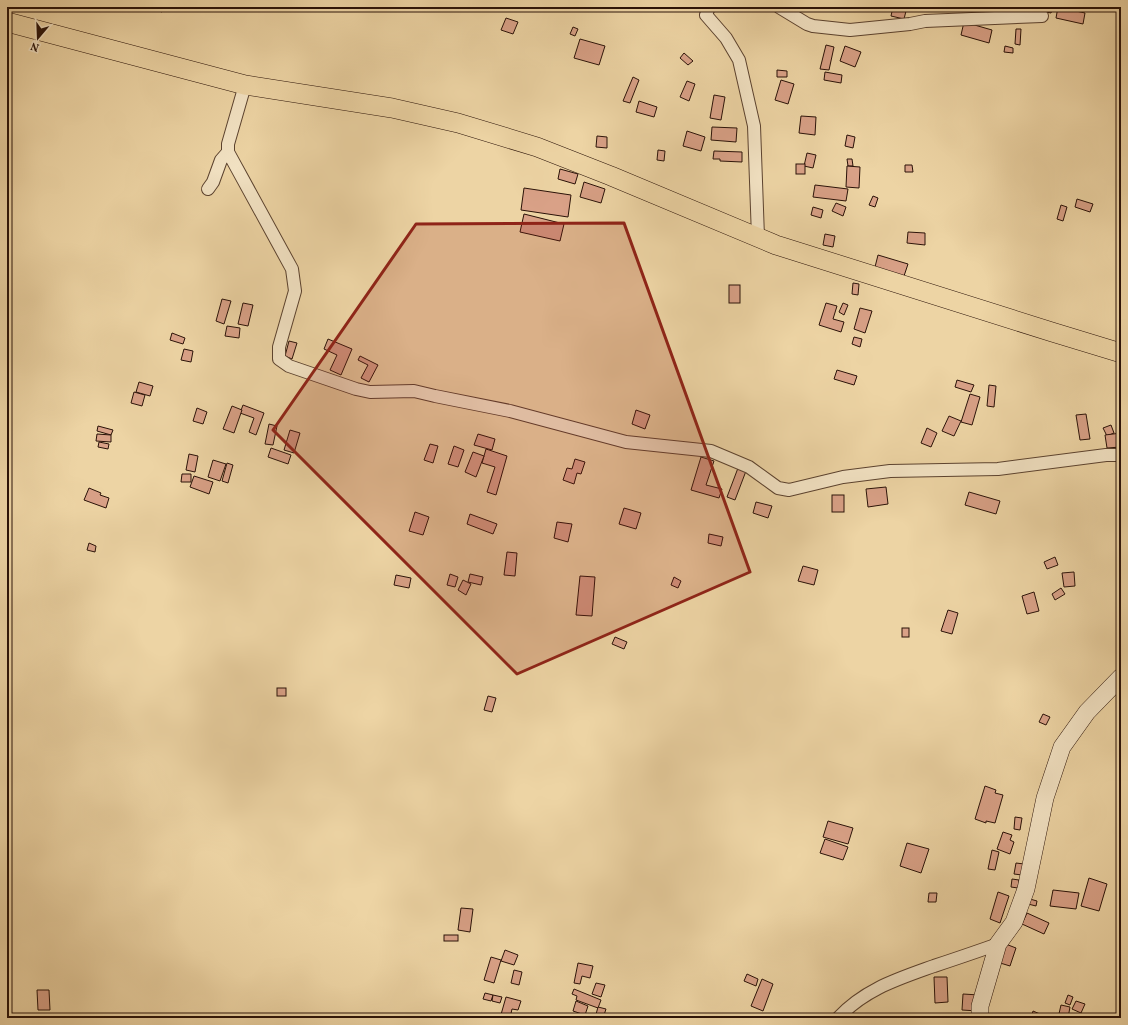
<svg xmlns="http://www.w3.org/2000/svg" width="1128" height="1025" viewBox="0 0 1128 1025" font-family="Vollkorn,serif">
  <rect width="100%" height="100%" fill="#edd4a4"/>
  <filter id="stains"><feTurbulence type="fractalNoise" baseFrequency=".005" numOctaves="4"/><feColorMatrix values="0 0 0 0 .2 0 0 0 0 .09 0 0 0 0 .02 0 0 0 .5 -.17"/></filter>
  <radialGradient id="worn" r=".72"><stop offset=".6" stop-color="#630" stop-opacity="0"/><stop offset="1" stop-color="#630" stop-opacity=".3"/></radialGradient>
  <g fill="#d9a187" stroke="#2a1208">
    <path d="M152,7H164L162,12L152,8Z"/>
    <path d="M893,7H907L904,19L891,16Z"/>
    <path d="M1029,7H1053L1051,13L1028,8Z"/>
    <path d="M1058,7L1085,13L1083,24L1056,18Z"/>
    <path d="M506,18L518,22L513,34L501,30Z"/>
    <path d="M964,22L992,30L989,43L961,35Z"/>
    <path d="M573,27L578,29L575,36L570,34Z"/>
    <path d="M1016,29H1021L1020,45L1015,44Z"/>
    <path d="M580,39L605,46L599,65L574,58Z"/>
    <path d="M826,45L834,47L829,70L820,69Z"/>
    <path d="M845,46L861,52L855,67L840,61Z"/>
    <path d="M1005,46L1013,48V53L1004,52Z"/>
    <path d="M684,53L693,61L688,65L680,58Z"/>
    <path d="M777,70L787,71V77H777Z"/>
    <path d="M825,72L842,75L841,83L824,80Z"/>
    <path d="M633,77L639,80L630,103L623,101Z"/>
    <path d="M781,80L794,84L788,104L775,100Z"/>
    <path d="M687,81L695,84L689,101L680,97Z"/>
    <path d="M714,95L725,97L721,120L710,118Z"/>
    <path d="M639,101L657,107L654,117L636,112Z"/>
    <path d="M801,116L816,117L815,135L799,133Z"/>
    <path d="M712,127L737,128L736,142L711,140Z"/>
    <path d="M687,131L705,137L701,151L683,146Z"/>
    <path d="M847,135L855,137L853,148L845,146Z"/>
    <path d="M597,136L607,137V148L596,147Z"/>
    <path d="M658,150L665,151L664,161L657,160Z"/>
    <path d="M714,151L742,152V162L720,161V159H713Z"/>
    <path d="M807,153L816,155L813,168L804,166Z"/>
    <path d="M847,159H852L853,166H848Z"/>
    <rect x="796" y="164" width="9" height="10"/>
    <path d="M905,165H912L913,172H905Z"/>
    <path d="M847,166L860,167L859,188L846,187Z"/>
    <path d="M560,169L578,174L575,184L558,179Z"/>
    <path d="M584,182L605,189L601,203L580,197Z"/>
    <path d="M815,185L848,189L846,201L813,197Z"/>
    <path d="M524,188L571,195L568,217L521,210Z"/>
    <path d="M873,196L878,198L875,207L869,205Z"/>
    <path d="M1077,199L1093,204L1090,212L1075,207Z"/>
    <path d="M836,203L846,207L843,216L832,211Z"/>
    <path d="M1061,205L1067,207L1063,221L1057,219Z"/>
    <path d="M813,207L823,210L821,218L811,215Z"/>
    <path d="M524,214L564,224L560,241L520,232Z"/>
    <path d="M908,232L925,233V245L907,243Z"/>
    <path d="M825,234L835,236L833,247L823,245Z"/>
    <path d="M878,255L908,264L904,276L875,267Z"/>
    <path d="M853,283L859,284L858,295L852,294Z"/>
    <rect x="729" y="285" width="11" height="18"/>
    <path d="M222,299L231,301L224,324L216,321Z"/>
    <path d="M243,303L253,305L248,326L238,324Z"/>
    <path d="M826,303L837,306L833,319L844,322L841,332L819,325Z"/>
    <path d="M843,303L848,305L844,315L839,312Z"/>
    <path d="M860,308L872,311L865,333L854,329Z"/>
    <path d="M227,326L240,328L239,338L225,336Z"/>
    <path d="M172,333L185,338L183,344L170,340Z"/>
    <path d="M854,337L862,339L860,347L852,344Z"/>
    <path d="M328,339L352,349L341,375L330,370L337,355L324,349Z"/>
    <path d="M289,341L297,343L292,359L285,356Z"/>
    <path d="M184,349L193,351L191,362L181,360Z"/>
    <path d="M360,356L378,365L369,382L361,378L368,365L358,360Z"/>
    <path d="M837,370L857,376L854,385L834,379Z"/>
    <path d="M957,380L974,385L971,392L955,387Z"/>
    <path d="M139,382L153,386L150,396L136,392Z"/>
    <path d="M989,385L996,386L994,407L987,406Z"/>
    <path d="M134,392L145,395L142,406L131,403Z"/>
    <path d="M970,394L980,397L972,425L961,422Z"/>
    <path d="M243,405L264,413L256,435L249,432L254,418L240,413Z"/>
    <path d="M232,406L242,410L234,433L223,429Z"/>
    <path d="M197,408L207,412L203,424L193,421Z"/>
    <path d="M636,410L650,415L645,429L632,424Z"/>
    <path d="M1086,414L1090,439L1080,440L1076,415Z"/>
    <path d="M949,416L961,421L954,436L942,431Z"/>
    <path d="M269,424L277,426L273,445L265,444Z"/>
    <path d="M1111,425L1114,433L1107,436L1103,428Z"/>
    <path d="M98,426L113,430L111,435L97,431Z"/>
    <path d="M927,428L937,433L931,447L921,443Z"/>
    <path d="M290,430L300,433L294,453L284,450Z"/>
    <path d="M1121,433V447L1107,448L1105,435Z"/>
    <path d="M97,434L111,435V442L96,441Z"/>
    <path d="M478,434L495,439L492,450L474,445Z"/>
    <path d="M99,442L109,444L108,449L98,447Z"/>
    <path d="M430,444L438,446L433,463L424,460Z"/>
    <path d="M454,446L464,450L458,467L448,464Z"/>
    <path d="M271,448L291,455L288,464L268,457Z"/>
    <path d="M486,449L507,456L496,495L487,492L495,467L482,463Z"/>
    <path d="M473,452L484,456L476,477L465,472Z"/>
    <path d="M189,454L198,456L195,472L186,470Z"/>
    <path d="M701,457L714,461L706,485L722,489L719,498L691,490Z"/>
    <path d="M575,459L585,462L581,474L577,473L574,484L563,480L567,468L572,469Z"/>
    <path d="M213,460L226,464L220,481L208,477Z"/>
    <path d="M227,463L233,465L228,483L222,481Z"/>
    <path d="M1121,467V488L1117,468Z"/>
    <path d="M738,468L746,471L735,500L727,497Z"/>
    <path d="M182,474H191V482H181Z"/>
    <path d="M194,476L213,482L209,494L190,487Z"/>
    <path d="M886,487L888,504L868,507L866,489Z"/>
    <path d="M89,488L101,493L100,495L109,498L106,508L84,500Z"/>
    <path d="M969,492L1000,501L996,514L965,505Z"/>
    <rect x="832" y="495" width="12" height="17"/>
    <path d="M756,502L772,506L768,518L753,513Z"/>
    <path d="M624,508L641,513L636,529L619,524Z"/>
    <path d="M415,512L429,517L423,535L409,531Z"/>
    <path d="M470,514L497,524L493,534L467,524Z"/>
    <path d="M557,522L572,524L568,542L554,538Z"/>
    <path d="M709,534L723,537L721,546L708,543Z"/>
    <path d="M89,543L96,546L95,552L87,550Z"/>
    <path d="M507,552L517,553L515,576L504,575Z"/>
    <path d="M1055,557L1058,565L1047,569L1044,562Z"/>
    <path d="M803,566L818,570L814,585L798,581Z"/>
    <path d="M1074,572L1075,586L1064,587L1062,573Z"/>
    <path d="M450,574L458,577L455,587L447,585Z"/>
    <path d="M470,574L483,577L481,585L468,582Z"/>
    <path d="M396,575L411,578L409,588L394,585Z"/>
    <path d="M580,576L595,577L592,616L576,615Z"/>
    <path d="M674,577L681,581L678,588L671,585Z"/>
    <path d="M463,580L471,584L466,595L458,590Z"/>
    <path d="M1061,588L1065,594L1055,600L1052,594Z"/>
    <path d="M1034,592L1039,611L1027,614L1022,596Z"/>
    <path d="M948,610L958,613L952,634L941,631Z"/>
    <rect x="902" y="628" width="7" height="9"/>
    <path d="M615,637L627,642L624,649L612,644Z"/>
    <rect x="277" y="688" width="9" height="8"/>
    <path d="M488,696L496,698L492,712L484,710Z"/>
    <path d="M1043,714L1050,717L1046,725L1039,722Z"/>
    <path d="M985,786L996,790L995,793L1003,795L995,823L986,821V823L975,819Z"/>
    <path d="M1015,817L1022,818L1020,830L1014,829Z"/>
    <path d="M828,821L853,828L848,844L823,837Z"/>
    <path d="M1003,832L1012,835L1010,840L1014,842L1010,854L997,849Z"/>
    <path d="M825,839L848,847L843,860L820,853Z"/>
    <path d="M907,843L929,849L921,873L900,866Z"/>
    <path d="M992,850L999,852L995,870L988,869Z"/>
    <path d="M1016,863L1024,864L1022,875L1014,874Z"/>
    <path d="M1089,878L1107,884L1099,911L1081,906Z"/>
    <path d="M1012,879L1019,880L1018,888L1011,887Z"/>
    <path d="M1053,890L1079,893L1076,909L1050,906Z"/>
    <path d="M998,892L1009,896L1000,923L990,919Z"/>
    <path d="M929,893H937L936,902H928Z"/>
    <path d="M1030,899L1037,901L1036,906L1028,904Z"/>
    <path d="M461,908L473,909L470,932L458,930Z"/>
    <path d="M1027,913L1049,923L1044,934L1022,924Z"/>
    <rect x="444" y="935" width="14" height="6"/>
    <path d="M1003,943L1016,948L1010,966L997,962Z"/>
    <path d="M505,950L518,955L514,965L501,961Z"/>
    <path d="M491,957L501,960L494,983L484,980Z"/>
    <path d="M578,963L593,966L590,978L582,976L580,984L574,983Z"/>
    <path d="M514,970L522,972L519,985L511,983Z"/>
    <path d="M747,974L758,979L756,986L744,981Z"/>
    <path d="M934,977H947L948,1002L935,1003Z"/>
    <path d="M762,979L773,984L763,1011L751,1006Z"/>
    <path d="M596,983L605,985L601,997L592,994Z"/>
    <path d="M574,989L601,1000L598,1008L576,1000L577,996L572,994Z"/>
    <path d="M37,990H49L50,1010H38Z"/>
    <path d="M485,993L493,995L491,1001L483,999Z"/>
    <path d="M963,994L979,995L978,1011L962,1010Z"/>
    <path d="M493,995L502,997L500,1003L492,1001Z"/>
    <path d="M1068,995L1073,997L1070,1005L1065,1003Z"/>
    <path d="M506,997L521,1001L518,1010L512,1009L510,1018H500Z"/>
    <path d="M576,1001L588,1006L585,1015L573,1011Z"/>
    <path d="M1076,1001L1085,1004L1081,1013L1072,1009Z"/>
    <path d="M1061,1005L1070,1007L1068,1018H1058Z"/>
    <path d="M598,1007L606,1009L603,1018H595Z"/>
    <path d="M1033,1011L1040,1014L1038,1018H1031Z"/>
  </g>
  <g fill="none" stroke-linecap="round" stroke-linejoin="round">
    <defs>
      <g id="minor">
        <path d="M709,7L706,15L726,38L739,60L754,126L758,237"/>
        <path d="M779,7L807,24L813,26L850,30L910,24L925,21L1042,16"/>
        <path d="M245,85L228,144V152L292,269L295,291L279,347V359L289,366L356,389L370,392L414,391L435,396L510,411L626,442L711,451L749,467L778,488L789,490L843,477L890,471L998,469L1106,455H1121"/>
        <path d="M208,189L213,182L221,160L228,152"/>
        <path d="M838,1018C865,989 898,979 934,966C955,959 976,952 998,944"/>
      </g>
      <path id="secondary" d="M980,1018V1006L998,944L1014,922L1026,889L1045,798L1062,747L1087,712L1121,677"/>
      <path id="primary" d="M7,22L245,85L392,108L458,123L537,147L611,176L776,245L1052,332L1121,353"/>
    </defs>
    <use href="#minor" stroke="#5b422f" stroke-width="14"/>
    <use href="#secondary" stroke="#2a1208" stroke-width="18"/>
    <use href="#primary" stroke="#2a1208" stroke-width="20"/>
    <use href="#minor" stroke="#f3e3c4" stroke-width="12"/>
    <use href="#secondary" stroke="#f3e3c4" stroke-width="17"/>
    <use href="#primary" stroke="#edd4a4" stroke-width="19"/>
  </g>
  <path fill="#8f2418" fill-opacity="0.2" stroke="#8f2418" stroke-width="3" stroke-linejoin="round" d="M624,223L750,572L517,674L273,430L416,224Z"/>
  <rect width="1128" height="1025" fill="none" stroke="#edd4a4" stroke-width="24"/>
  <rect x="8" y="8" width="1112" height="1009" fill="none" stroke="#2a1208" stroke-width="2"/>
  <rect x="12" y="12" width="1104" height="1001" fill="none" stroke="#2a1208"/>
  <g transform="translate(38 38) rotate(199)" stroke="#f3e3c4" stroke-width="3" paint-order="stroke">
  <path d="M0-3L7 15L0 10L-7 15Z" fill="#2a1208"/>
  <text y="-6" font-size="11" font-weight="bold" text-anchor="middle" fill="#2a1208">N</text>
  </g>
  <rect width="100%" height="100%" filter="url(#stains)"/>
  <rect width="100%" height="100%" fill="url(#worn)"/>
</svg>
